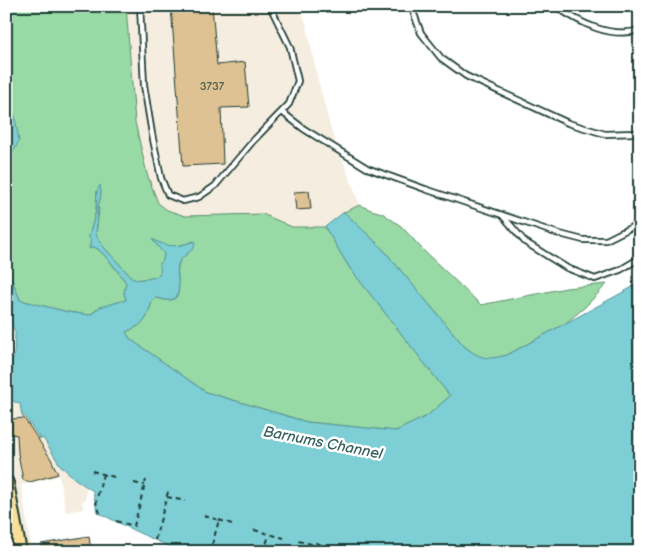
<svg xmlns="http://www.w3.org/2000/svg" width="646" height="558" viewBox="0 0 646 558" font-family="'Balsamiq Sans',sans-serif">
  <rect width="100%" height="100%" fill="#fff"/>
  <filter id="ink" filterUnits="userSpaceOnUse"><feTurbulence type="fractalNoise" baseFrequency=".02" numOctaves="2"/><feDisplacementMap in="SourceGraphic" scale="10" xChannelSelector="R" yChannelSelector="G"/><feConvolveMatrix kernelMatrix="1 2 1 2 8 2 1 2 1" color-interpolation-filters="sRGB"/></filter>
  <g filter="url(#ink)">
    <g fill="#f5eddf">
      <path d="M126,6H299L306,23L317,76L331,130L360,205L344,212L325,227H292L263,214L185,216L167,210L158,203L147,174L135,122Z"/>
      <path d="M6,399L20,404L25,416L39,439L43,437L60,465L75,479L86,486V499L82,502L83,509L66,512L59,476L21,485L31,545L34,552H12L6,516V414L9,413Z"/>
    </g>
    <g fill="#98daa6" stroke="#5c8c6d">
      <path d="M6,6H126L135,122L147,174L158,203L167,210L185,216L263,214L292,227H325L349,267L450,396L427,416L396,431L307,422L206,392L130,339L126,332C132,329 140,326 144,321C150,314 149,304 155,298C160,298 165,301 170,300C186,299 174,273 179,263C181,257 186,256 189,252C191,249 193,245 194,241C178,247 168,248 153,240L164,254C161,271 163,278 144,279C139,279 137,281 132,278L101,244L96,235L99,210L98,206L100,199L101,191H97L96,211L90,233L89,237L91,240L90,248C91,248 92,247 93,247C100,247 122,277 126,283L124,293L126,300L100,307L90,315L68,312L20,300L6,264V166L8,162L15,117L6,98Z"/>
      <path d="M360,205L371,210L382,213L401,226L424,251L481,305L566,288L607,284L585,307L566,323L507,355L493,359L484,358L476,355L465,347L381,247L344,212Z"/>
    </g>
    <g fill="#7dced5" stroke="#579495">
      <path d="M6,98L15,117L19,141L6,166Z"/>
      <path d="M100,185L101,191L100,199L98,206L96,235L101,244L132,278C137,281 139,279 144,279C155,278 164,277 159,263L163,260L164,254L152,239C168,248 177,247 195,241L194,248C188,254 180,257 178,265C175,275 185,298 170,300C165,301 161,298 155,298C149,304 150,314 144,321C140,326 132,329 126,332L130,339L206,392L307,422L396,431L427,416L450,396L349,267L325,227L344,212L381,247L465,347C481,359 487,360 507,355L640,283V552H181L135,531L97,512L93,491L75,479L60,465L43,438L40,439L25,416H22L20,404L8,399H6V365L14,358L15,332L6,313V264L20,300L68,312L90,315L100,307L126,300L124,293L126,283C122,276 103,251 96,248C92,246 92,247 89,249L91,240L89,237L90,233L96,211L97,191Z"/>
    </g>
    <g fill="#dec293" stroke="#1f3d34">
      <path d="M171,6H212L217,65L245,62L249,107L221,108L223,164L183,166Z"/>
      <path d="M309,191L311,209L296,210L294,192Z"/>
      <path d="M24,418L51,459L58,474L30,482L23,480L18,453L17,435L12,434V419Z"/>
      <path d="M89,536L91,552H43L41,544Z"/>
    </g>
    <g fill="none" stroke-linecap="round" stroke-linejoin="round">
      <defs>
        <g id="service">
          <path d="M140,6L144,85L152,134L161,178L168,195L183,201L199,197L215,186L253,141L289,104L298,81L290,47L270,6"/>
          <path d="M411,6L421,33L441,58L466,76L568,123L605,134L635,133L640,131"/>
          <path d="M555,6C580,23 610,39 640,30"/>
          <path d="M282,112L304,129L367,168L425,189L556,233L583,240H606L640,223"/>
          <path d="M503,216L525,242L567,268L595,279L620,270L640,258"/>
        </g>
        <path id="primary" d="M6,483L19,552"/>
      </defs>
      <use href="#service" stroke="#1f3d34" stroke-width="8"/>
      <use href="#primary" stroke="#1f3d34" stroke-width="18"/>
      <g stroke="#1f3d34" stroke-width="2" stroke-dasharray="5 4" stroke-linecap="butt">
        <path d="M92,471L114,477"/>
        <path d="M134,483L145,485"/>
        <path d="M167,497L185,501"/>
        <path d="M100,513L96,502L103,474"/>
        <path d="M204,516L219,520L210,552"/>
        <path d="M219,520L232,524"/>
        <path d="M116,521L134,526L146,480"/>
        <path d="M254,530L284,538"/>
        <path d="M155,540L169,488"/>
        <path d="M298,541L312,544L310,552"/>
        <path d="M345,550L352,552"/>
        <path d="M264,552L269,535"/>
        <path d="M314,552L316,543L328,547"/>
      </g>
      <use href="#service" stroke="#fff" stroke-width="4.5"/>
      <use href="#primary" stroke="#fbdf96" stroke-width="14"/>
    </g>
  </g>
  <g text-anchor="middle" dominant-baseline="central" stroke-width="5" stroke-linejoin="round" paint-order="stroke">
    <g font-size="11" fill="#4f5e4c">
      <text x="212" y="86">3737</text>
    </g>
    <g font-size="15" font-style="italic" fill="#36615c" stroke="#fff">
      <text transform="translate(323 443) rotate(11)">Barnums Channel</text>
    </g>
  </g>
  <rect width="646" height="558" fill="none" stroke="#fff" stroke-width="25"/>
  <rect x="12" y="12" width="621" height="533" fill="none" stroke="#1f3d34" stroke-width="2" filter="url(#ink)"/>
</svg>
